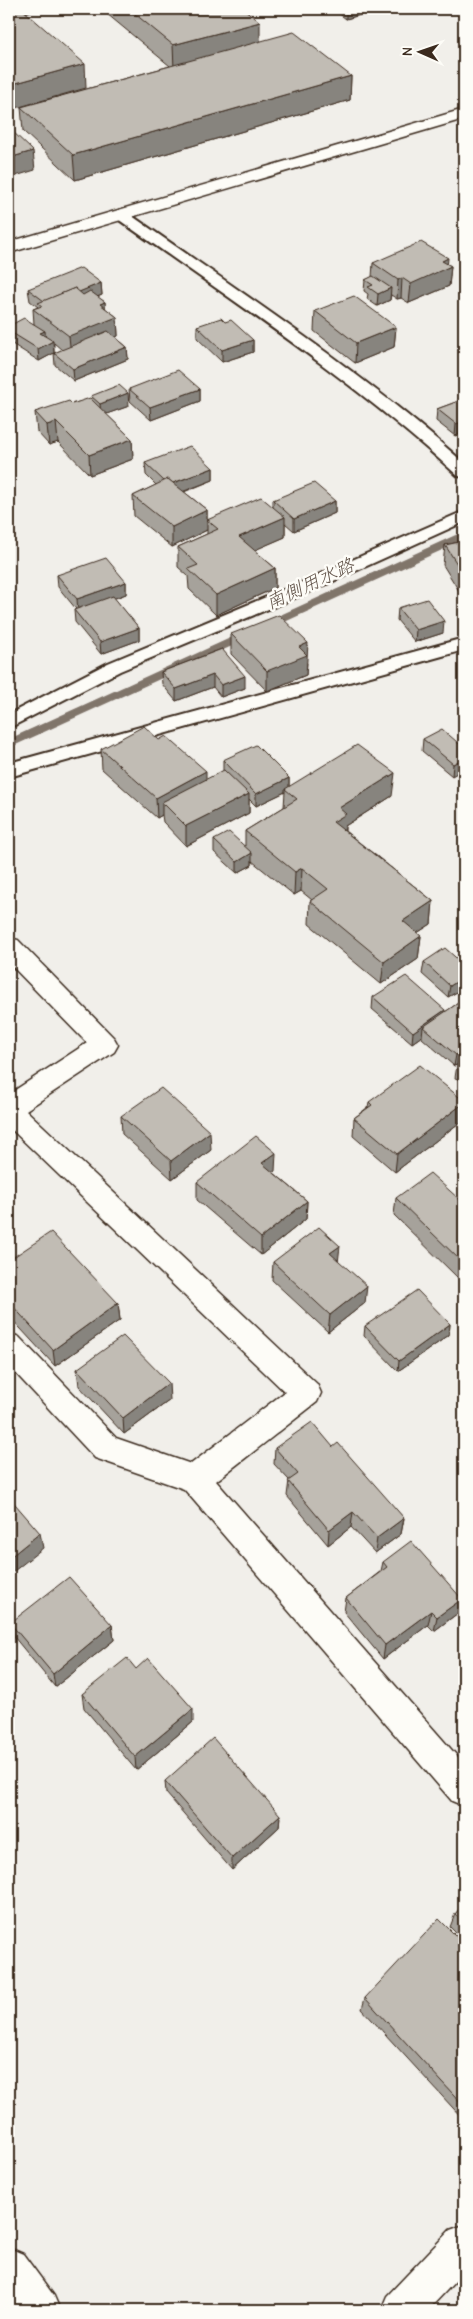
<svg xmlns="http://www.w3.org/2000/svg" width="473" height="2319" viewBox="0 0 473 2319" font-family="'Comic Neue','Klee One',sans-serif">
  <rect width="100%" height="100%" fill="#f1efea"/>
  <filter id="ink" filterUnits="userSpaceOnUse"><feTurbulence type="fractalNoise" baseFrequency=".02" numOctaves="2"/><feDisplacementMap in="SourceGraphic" scale="10" xChannelSelector="R" yChannelSelector="G"/><feConvolveMatrix kernelMatrix="1 2 1 2 8 2 1 2 1" color-interpolation-filters="sRGB"/></filter>
  <g filter="url(#ink)">
    <g fill="none" stroke-linecap="round" stroke-linejoin="round">
      <path fill="#80746b" fill-rule="evenodd" d="M460,533H464V540L9,748V739Z"/>
      <defs>
        <g id="service">
          <path d="M456,9H464V14L458,12Z"/>
          <path d="M120,210L125,211C240,292 359,369 464,463V477L458,476C352,379 232,300 115,217L113,214Z"/>
          <path d="M464,511V522L307,593L120,671L9,728V714L108,663L295,585Z"/>
          <path d="M464,638V650L9,777V763Z"/>
        </g>
        <g id="minor">
          <path d="M464,109V119L9,253V242Z"/>
          <path d="M9,938L18,940L114,1038L118,1045L114,1052L26,1110L317,1384L321,1393L317,1402L216,1481L464,1764V1806L452,1801L184,1489L95,1458L9,1366V1333L19,1337L116,1438L191,1464L285,1392L9,1127V1094L87,1043L9,963Z"/>
          <path d="M9,2248L23,2254L54,2296L60,2310H16L9,2300Z"/>
        </g>
        <path id="secondary" d="M464,2225V2272L428,2310H381L387,2296L450,2230Z"/>
      </defs>
      <use href="#service" stroke="#3b2a1e" stroke-width="4"/>
      <use href="#minor" stroke="#3b2a1e" stroke-width="3"/>
      <use href="#secondary" stroke="#3b2a1e" stroke-width="3"/>
      <use href="#service" fill="#fdfcf7" fill-rule="evenodd"/>
      <use href="#minor" fill="#fdfcf7" fill-rule="evenodd"/>
      <use href="#secondary" fill="#fdfcf7" fill-rule="evenodd"/>
    </g>
    <g fill="#a6a29b" stroke="#3b2a1e">
      <path d="M101,9H244L260,41L351,76L350,100L75,180L23,131L21,107L170,66Z"/>
      <path d="M333,9H361L360,15L346,19Z"/>
      <path d="M373,263L447,264L451,266L449,286L409,303L401,298L397,299L391,295L390,300L377,306L367,299L368,294L364,291L365,280L372,277Z"/>
      <path d="M101,283L102,295L97,297L105,302V308L117,317L118,336L115,337L127,347L128,359L74,381L55,365L54,353L62,350L54,343V353L39,361L9,342V326L34,324L33,309L38,307L30,301L28,289Z"/>
      <path d="M315,311L396,327L394,347L355,363L314,331Z"/>
      <path d="M225,322L253,340V352L222,362L197,338V326Z"/>
      <path d="M129,389H200V401L151,420L130,401Z"/>
      <path d="M91,396L129,406L106,414L132,439L133,459L90,475L58,442L49,445L37,432L35,412L92,399Z"/>
      <path d="M464,399L455,436L436,421L437,409Z"/>
      <path d="M145,463L213,468V480L184,492L207,510V520L273,507V500L335,501V513L294,531L285,523V537L254,550L275,568V588L216,615L189,589L188,576L178,567V547L207,534V530L172,547L134,516L133,496L156,485L146,475Z"/>
      <path d="M464,541V599L443,565L445,545Z"/>
      <path d="M57,575L126,582V594L114,598L139,628V640L101,654L75,622L74,610L76,609L58,587Z"/>
      <path d="M398,608L443,633L415,642L397,620Z"/>
      <path d="M231,634L307,663L306,675L267,691L231,654Z"/>
      <path d="M222,649L245,688L221,697L213,687L176,701L162,684L161,672Z"/>
      <path d="M423,739L464,748L452,776L422,751Z"/>
      <path d="M101,749L206,780L223,771V760L289,778V787L392,796L345,826V831L433,901L431,924L417,933L421,936L418,959L381,984L309,924L310,901L312,900L301,891L294,895L252,861V865L237,873L214,852V840L245,846V831L284,807L285,792L256,806L249,799V813L186,846L163,822L162,815L157,818L102,769Z"/>
      <path d="M424,962L464,965V988L448,997L422,974Z"/>
      <path d="M373,997L445,1012L464,999V1081L455,1078L457,1065L454,1066L422,1038V1036L412,1043L372,1009Z"/>
      <path d="M464,1101V1112L463,1120L395,1172L353,1136L354,1118L368,1107L369,1102Z"/>
      <path d="M121,1116L211,1150L172,1179L122,1134Z"/>
      <path d="M275,1171L273,1172L307,1201L306,1219L261,1255L197,1200V1182Z"/>
      <path d="M464,1197V1275L459,1279L394,1215L396,1198L460,1200Z"/>
      <path d="M9,1260L118,1303L120,1320L55,1366L9,1316Z"/>
      <path d="M338,1260L365,1303L328,1332L272,1280L273,1262Z"/>
      <path d="M450,1324L449,1335L398,1371L364,1336L365,1326Z"/>
      <path d="M77,1369L170,1400L124,1434L79,1386Z"/>
      <path d="M333,1447L404,1518L401,1534L375,1553L351,1527L328,1545L287,1496L289,1480L274,1464L275,1448Z"/>
      <path d="M383,1562L458,1613L434,1631L428,1625L383,1659L344,1612L346,1598L381,1571Z"/>
      <path d="M10,1623L112,1625L114,1640L55,1687L14,1637Z"/>
      <path d="M136,1669L193,1722L136,1770L84,1708L82,1694Z"/>
      <path d="M165,1781L280,1815L279,1827L232,1870L166,1793Z"/>
      <path d="M464,1904V2120L362,2009L365,1998L458,1938L459,1936L450,1927L455,1914Z"/>
    </g>
    <g fill="#87847e" stroke="#3b2a1e">
      <path d="M9,9H40L9,17Z"/>
      <path d="M346,9H361L360,15L346,19Z"/>
      <path d="M260,22V45L174,69L173,45Z"/>
      <path d="M85,64L86,88L9,110V85Z"/>
      <path d="M351,76L350,100L75,180L73,155Z"/>
      <path d="M33,151L35,170L9,178V158Z"/>
      <path d="M448,258L447,268L451,266L449,286L409,303L411,284L442,261Z"/>
      <path d="M402,278L401,298L397,299L398,280Z"/>
      <path d="M101,283L102,295L49,316L48,304Z"/>
      <path d="M391,288L390,300L377,306L378,294Z"/>
      <path d="M105,302L106,321L117,317L118,336L71,356L69,336L100,304Z"/>
      <path d="M396,327L394,347L355,363L356,343Z"/>
      <path d="M45,331L46,343L40,333Z"/>
      <path d="M253,340V352L222,362V350Z"/>
      <path d="M53,341L54,353L39,361L38,349Z"/>
      <path d="M127,347L128,359L74,381L73,369Z"/>
      <path d="M200,389V401L151,420L150,407Z"/>
      <path d="M128,393L129,406L101,416L100,404Z"/>
      <path d="M464,421V433L455,436L456,424Z"/>
      <path d="M56,422L58,442L49,445L47,425Z"/>
      <path d="M132,439L133,459L90,475L89,455Z"/>
      <path d="M213,468V480L169,497L168,485Z"/>
      <path d="M335,501V513L294,531V519Z"/>
      <path d="M207,510V530L172,547V527Z"/>
      <path d="M285,517V537L239,557V537Z"/>
      <path d="M275,568V588L216,615V595Z"/>
      <path d="M126,582V594L78,612L77,599Z"/>
      <path d="M444,621L443,633L415,642L416,630Z"/>
      <path d="M139,628V640L101,654L100,642Z"/>
      <path d="M308,643L306,675L267,691V671L299,647Z"/>
      <path d="M213,675V687L176,701V689Z"/>
      <path d="M245,676V688L221,697V685Z"/>
      <path d="M464,758V769L452,776L453,764Z"/>
      <path d="M206,771V791L162,802V815L157,818L156,798Z"/>
      <path d="M395,773L392,796L345,826L344,837L333,822L339,808Z"/>
      <path d="M289,778V790L285,789V792L256,806V794Z"/>
      <path d="M249,794V813L186,846V826Z"/>
      <path d="M252,853V865L237,873V862Z"/>
      <path d="M302,868L301,891L294,895L295,872Z"/>
      <path d="M433,901L431,924L400,944L403,921Z"/>
      <path d="M421,936L418,959L381,984L384,962Z"/>
      <path d="M464,977V988L448,997L450,986Z"/>
      <path d="M445,1010L444,1021L423,1027L422,1036L412,1043L413,1032Z"/>
      <path d="M464,1050V1060L458,1059L457,1065L454,1066L456,1055Z"/>
      <path d="M464,1103V1112L463,1120L395,1172L397,1154Z"/>
      <path d="M210,1132L211,1150L172,1179L171,1161Z"/>
      <path d="M276,1153L275,1171L262,1181V1163Z"/>
      <path d="M307,1201L306,1219L261,1255V1238Z"/>
      <path d="M340,1246L338,1263L330,1253Z"/>
      <path d="M464,1260V1275L459,1279L462,1262Z"/>
      <path d="M367,1286L365,1303L328,1332L330,1315Z"/>
      <path d="M118,1303L120,1320L55,1366L53,1350Z"/>
      <path d="M450,1324L449,1335L398,1371L399,1361Z"/>
      <path d="M169,1383L170,1400L124,1434L123,1418Z"/>
      <path d="M353,1512L351,1527L328,1545L329,1530Z"/>
      <path d="M404,1518L401,1534L375,1553L377,1538Z"/>
      <path d="M40,1533L43,1548L9,1575V1558Z"/>
      <path d="M462,1599L458,1613L434,1631L437,1617Z"/>
      <path d="M431,1611L428,1625L383,1659L385,1645Z"/>
      <path d="M112,1625L114,1640L55,1687L53,1674Z"/>
      <path d="M193,1709V1722L136,1770L135,1757Z"/>
      <path d="M280,1815L279,1827L232,1870V1858Z"/>
    </g>
    <g fill="#c1bcb4" stroke="#3b2a1e">
      <path d="M9,9H22L85,64L9,85Z"/>
      <path d="M129,9H244L260,22L173,45Z"/>
      <path d="M294,32L351,76L73,155L21,107Z"/>
      <path d="M9,128L33,151L9,158Z"/>
      <path d="M421,242L448,258L442,261L451,266L411,284L402,278L398,280L373,263Z"/>
      <path d="M81,268L101,283L79,292L75,288L44,301L28,289Z"/>
      <path d="M373,276L391,288L378,294L368,287L373,285L365,280Z"/>
      <path d="M75,288L83,295L90,291L105,302L100,304L117,317L69,336L33,309L42,306L38,303Z"/>
      <path d="M354,296L396,327L356,343L315,311Z"/>
      <path d="M24,318L45,331L40,333L53,341L38,349L9,331V326Z"/>
      <path d="M221,318L225,322L231,320L253,340L222,350L197,326Z"/>
      <path d="M108,331L127,347L73,369L54,353Z"/>
      <path d="M178,370L200,389L150,407L129,389Z"/>
      <path d="M119,385L128,393L100,404L91,396Z"/>
      <path d="M90,398L132,439L89,455L56,422L47,425L35,412L69,401L72,404Z"/>
      <path d="M464,399V421L456,424L437,409Z"/>
      <path d="M190,446L213,468L173,483L168,479L164,481L145,463Z"/>
      <path d="M168,479L207,510L172,527L133,496Z"/>
      <path d="M314,483L335,501L294,519L273,500Z"/>
      <path d="M261,497L285,517L239,537L275,568L216,595L188,569L198,565L178,547L218,529L207,520Z"/>
      <path d="M464,541V575L445,545Z"/>
      <path d="M106,558L126,582L77,599L57,575Z"/>
      <path d="M113,596L139,628L100,642L74,610Z"/>
      <path d="M427,599L444,621L416,630L398,608Z"/>
      <path d="M279,615L308,643L299,647L307,655L267,671L231,634Z"/>
      <path d="M222,649L245,676L221,685L213,675L176,689L161,672Z"/>
      <path d="M144,726L159,740L166,736L206,771L156,798L101,749Z"/>
      <path d="M442,729L464,748V758L453,764L423,739Z"/>
      <path d="M256,745L289,778L256,794L223,760Z"/>
      <path d="M357,745L395,773L339,808L346,814L333,822L433,901L403,921L421,936L384,962L310,901L328,889L302,868L295,872L245,831L297,799L285,789Z"/>
      <path d="M224,770L249,794L186,826L162,802Z"/>
      <path d="M229,832L252,853L237,862L214,840Z"/>
      <path d="M445,948L464,965V977L450,986L424,962Z"/>
      <path d="M406,976L445,1010L413,1032L373,997Z"/>
      <path d="M464,999V1050L456,1055L423,1027Z"/>
      <path d="M464,1054V1061L458,1059Z"/>
      <path d="M420,1065L464,1101V1103L397,1154L354,1118L372,1105L369,1102Z"/>
      <path d="M161,1088L210,1132L171,1161L121,1116Z"/>
      <path d="M256,1136L276,1153L262,1163L307,1201L261,1238L197,1182Z"/>
      <path d="M430,1173L460,1200L464,1197V1260L462,1262L396,1198Z"/>
      <path d="M319,1227L340,1246L330,1253L367,1286L330,1315L273,1262Z"/>
      <path d="M51,1232L118,1303L53,1350L9,1302V1260Z"/>
      <path d="M417,1290L450,1324L399,1361L365,1326Z"/>
      <path d="M123,1336L169,1383L123,1418L77,1369Z"/>
      <path d="M312,1422L333,1447L338,1443L404,1518L377,1538L353,1512L329,1530L288,1481L298,1474L275,1448Z"/>
      <path d="M9,1497L40,1533L9,1558Z"/>
      <path d="M411,1541L462,1599L437,1617L431,1611L385,1645L346,1598L387,1567L383,1562Z"/>
      <path d="M69,1577L112,1625L53,1674L10,1623Z"/>
      <path d="M127,1658L136,1669L148,1658L193,1709L135,1757L82,1694Z"/>
      <path d="M213,1738L280,1815L232,1858L165,1781Z"/>
      <path d="M464,1904V1924L455,1914Z"/>
      <path d="M439,1919L458,1938L464,1931V2106L365,1998Z"/>
    </g>
  </g>
  <g text-anchor="middle" dominant-baseline="central" stroke-width="5" stroke-linejoin="round" paint-order="stroke">
    <g font-size="19" font-style="italic" fill="#63554b" stroke="#fdfcf7">
      <text transform="translate(310 584) rotate(-25)">南側用水路</text>
    </g>
  </g>
  <rect width="473" height="2319" fill="none" stroke="#fdfcf7" stroke-width="30"/>
  <rect x="15" y="15" width="443" height="2289" fill="none" stroke="#3b2a1e" stroke-width="2" filter="url(#ink)"/>
  <g transform="translate(420 52) rotate(272)" stroke="#fdfcf7" stroke-width="4" paint-order="stroke">
  <path d="M0-4L9 19L0 12L-9 19Z" fill="#3b2a1e"/>
  <text y="-8" font-size="14" font-weight="bold" text-anchor="middle" fill="#3b2a1e">N</text>
  </g>
</svg>
